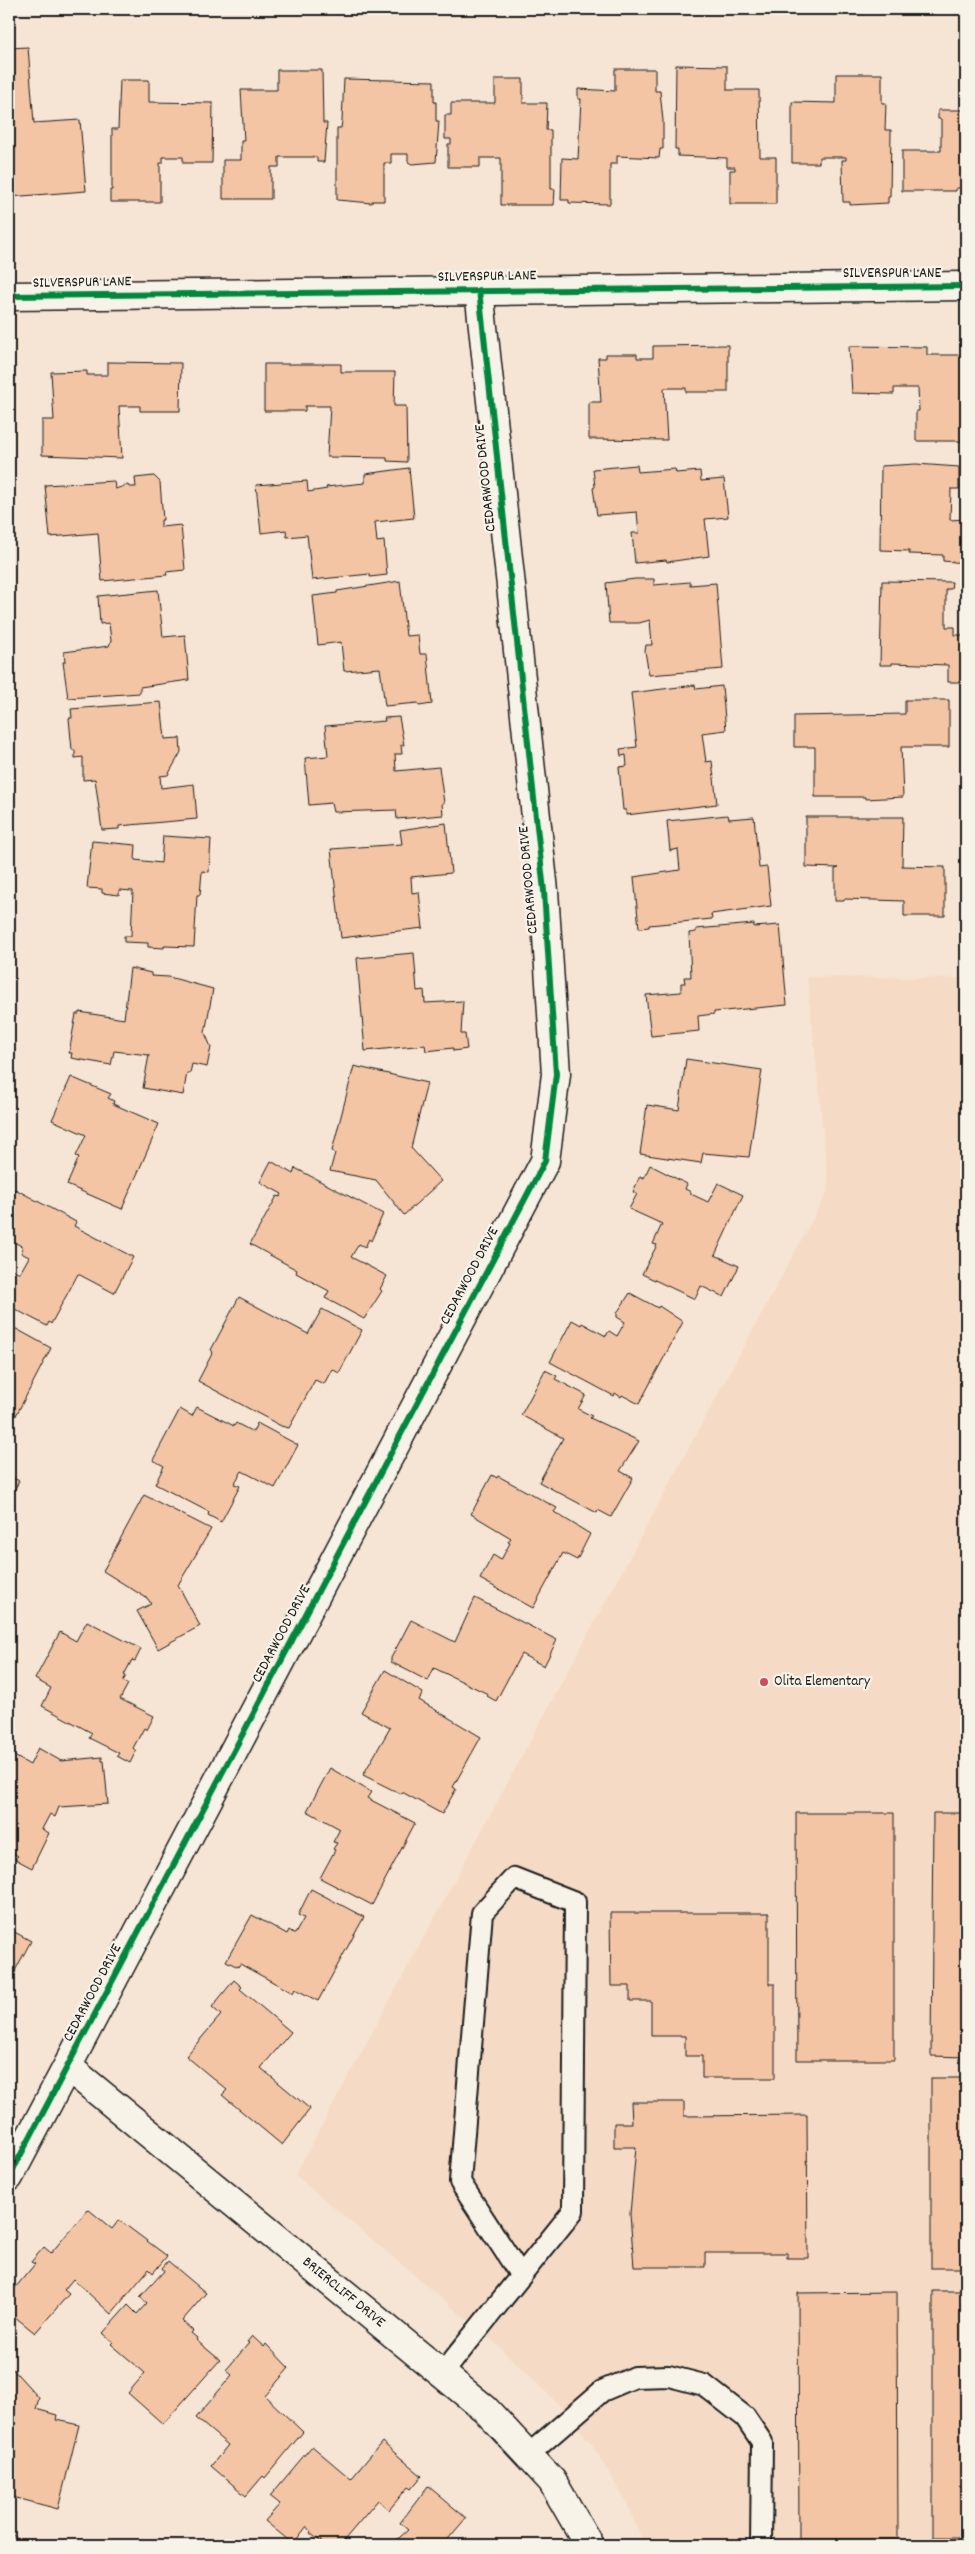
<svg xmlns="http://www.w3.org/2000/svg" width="975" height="2554" viewBox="0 0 975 2554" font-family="Dekko,sans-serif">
  <rect width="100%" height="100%" fill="#f6e5d4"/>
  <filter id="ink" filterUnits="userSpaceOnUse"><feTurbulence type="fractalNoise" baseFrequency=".02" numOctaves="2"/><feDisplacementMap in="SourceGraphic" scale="10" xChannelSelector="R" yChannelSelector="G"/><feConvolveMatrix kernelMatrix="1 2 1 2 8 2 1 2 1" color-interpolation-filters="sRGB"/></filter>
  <g filter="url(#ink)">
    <path fill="#f5dbc6" d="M807,977L966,978V2545H644L626,2502L591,2443L558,2404L496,2344L295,2175L829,1189Z"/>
    <g fill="#f4c5a4" stroke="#1c1c1c">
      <path d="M28,47L34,123L80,120L86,191L9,197V48Z"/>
      <path d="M676,65L727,66V90H759L760,157H776V204H730V170H735V167H727V158L678,156V149H675Z"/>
      <path d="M615,69H655V91H660L663,121V149H660L659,158L617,156V164H610V204L569,203V200H561L562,158L578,159L581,99H578V89L615,91Z"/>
      <path d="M277,70H322L323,123H327L324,162H317V157H279V167H271V199H223V160H241V141H244L241,90H277Z"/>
      <path d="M836,74H882V103H886L885,130H891L890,197H888V203L850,205V202H843L842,160H846V157H819V163H792V102L836,103Z"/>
      <path d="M344,79L434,81V102H436V121H439L436,162L412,164L408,162V154H391V163H384V201H372V203L337,200V128H341L342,121Z"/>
      <path d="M495,79H523V103H547L546,130H551V189H555L554,205H501V158H480V167H448V144H451V139H445V115H451V103H495Z"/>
      <path d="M120,80H149V102L213,103L212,163H183V157H163V163H160V202H110V190H112V129H118Z"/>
      <path d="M938,110H966V188H956V191H902V151H941V119H938Z"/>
      <path d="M728,345V392H686V388H664L667,440L589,439V402H601L598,358H606V354H637V358H653V346Z"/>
      <path d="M849,346L927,347V355H966V441H916V411H919L918,388H894V394L852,393Z"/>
      <path d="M108,362L181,363L180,411H140V406H119L122,458L42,455V420H54L51,372L87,371V375H108Z"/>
      <path d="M264,364H341V372H395L394,406H406L407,462L387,461V458L327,457L330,406H305V411H264Z"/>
      <path d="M916,464L959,467V489H951L950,520L966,519V563L943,561V555L909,554V551L880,550L881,466Z"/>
      <path d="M637,465L638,472L675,469L676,473L700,471L701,481L724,479L728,517L705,519L709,556L667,562L666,560L635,563L632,533H639L637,512L597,515L593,488L595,487L593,469Z"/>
      <path d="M409,468L414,518L375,522L377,542L384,541L387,575L370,577V574L312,580L307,535L287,537L286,530L261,533L256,485L307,481L308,492L327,489L326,487L365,483V474Z"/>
      <path d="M154,476L160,482L163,520H161V527L181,525L185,570L166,572L167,575L102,581L98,533L50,537L45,485L114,481L115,489L128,485L129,487H136L135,478Z"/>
      <path d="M635,579H654V585L690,582V585L716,583L723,669L649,675L645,651L646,645H652L650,620L639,623H609L606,583Z"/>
      <path d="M400,581L406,636L418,635L420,654H427L432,704L419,706L418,703L385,706L380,668L344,671L341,642L318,645L313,596L337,593V591Z"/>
      <path d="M882,581L952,582L951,589H946V627H955V635H966V682H948V665L892,663V665H880Z"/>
      <path d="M158,590L163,637L185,635L189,680L140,687V693L68,698L63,662H65L64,652L109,646L111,641L109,623L100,624L98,596Z"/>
      <path d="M695,685L696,689L722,686L726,730L702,733L706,762L712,761L717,804L626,815V810H623L619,767L627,766L626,755L621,756L620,749L637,747L631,693Z"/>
      <path d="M905,700H949V747H901L903,797L865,799V797H815V747H794V716L905,714Z"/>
      <path d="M161,702L165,739L180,738L181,752L168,775L160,776L161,788L194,784L197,819L119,826V829L102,830L95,779L83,780V757L75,758V750H72L69,718H72L71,709Z"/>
      <path d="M399,717L404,745H401L402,754H395L396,771L439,767L444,803H442L443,815L397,819L396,810L333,812L331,803L309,805L305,758L328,756L325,726L385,721L384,718Z"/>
      <path d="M728,815L729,819L754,817L759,868L767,867L771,906L711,914L712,919L649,925V927L639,928L634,877L680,870L678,849L670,851L667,821Z"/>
      <path d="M806,817H903L902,866L945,867V916H904V901L844,899V901H835V869L839,868L806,867Z"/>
      <path d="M446,823L451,873L411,877L412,893L419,892L423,928L341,938L331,849L402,844L400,830Z"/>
      <path d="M163,836L211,839L209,872L202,871L200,895H197L194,947L164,946V948L148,947V943L124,942V936H131L133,891L119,890V895L102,893V889L87,888L92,841L136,845L135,860L161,863Z"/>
      <path d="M754,924V927L780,925L787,1005L714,1012V1014L698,1016L699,1031L651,1036L646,995L681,992V983H685L684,977H691L689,933L696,932V929Z"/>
      <path d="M414,953L417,991L424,990L425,1003L463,1001L461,1034H465L467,1049L453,1051V1048L426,1051L425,1045L365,1051L357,958Z"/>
      <path d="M130,968L151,973V976L169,977L213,989L205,1033L211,1047L207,1067L192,1064L190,1073H187L183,1095L143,1088L149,1055L114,1051L111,1065L71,1058L72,1053H69L76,1014H79V1012L124,1019Z"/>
      <path d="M686,1059L762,1070L749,1157L703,1153L701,1163L640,1154L647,1105L679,1110Z"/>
      <path d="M354,1066L427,1083L411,1148L441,1181L404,1215L376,1180L330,1171L335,1153L332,1151Z"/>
      <path d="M71,1077L111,1094L108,1098L114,1101L113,1104L159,1124L122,1209L67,1185L79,1157L76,1156L86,1135L52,1120Z"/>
      <path d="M271,1161L293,1174L295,1168L383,1214L371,1241L369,1239L365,1247L359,1244L351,1257L387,1276L380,1289L382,1291L364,1319L325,1298L329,1291L296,1273L297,1270L250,1244L277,1196L280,1197L282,1194L260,1182Z"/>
      <path d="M650,1165L687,1184L685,1189L691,1192V1194L708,1202L718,1183L743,1195L715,1255L739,1266L724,1297L701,1286L695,1299L642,1274L657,1245L653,1244L662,1224L629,1209L637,1194L633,1192L640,1176L644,1178Z"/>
      <path d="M15,1189L76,1222L74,1226L133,1257L114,1293L78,1274L51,1324L49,1322L47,1326L9,1306V1275L12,1269L20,1273L29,1257L21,1253L23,1247L9,1239V1195L13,1194Z"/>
      <path d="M630,1293L658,1308L659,1306L683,1322L639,1404L622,1395L621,1397L615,1393L614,1396L550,1362L572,1320L581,1325L582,1323L606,1336L609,1331L617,1336L625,1322L617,1317V1313Z"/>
      <path d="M239,1297L308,1334L322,1309L362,1330L339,1373L332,1369L324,1384L315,1380L289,1428L281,1426L198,1381L213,1352L211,1350Z"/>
      <path d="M9,1325L51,1348L9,1429Z"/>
      <path d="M545,1370L557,1376L555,1379L586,1395L578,1409L592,1416L590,1418L639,1441L620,1471L633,1478L611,1517L598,1510L597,1513L539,1482L563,1438L521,1415Z"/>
      <path d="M197,1407L234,1426L236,1423L253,1432L257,1423L298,1445L275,1488L242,1471L234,1484L240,1486L221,1522L208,1515L209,1512L155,1484L164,1466L153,1460L180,1409L192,1416Z"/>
      <path d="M9,1475L19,1481L9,1501Z"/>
      <path d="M492,1475L497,1478L498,1476L557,1508L554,1512L590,1534L577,1560L563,1553L533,1608L480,1579L493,1555L501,1560L510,1543L508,1542L511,1538L471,1514Z"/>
      <path d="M144,1495L211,1529L178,1585L200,1626L158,1649L137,1611L151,1604L148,1599L103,1571Z"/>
      <path d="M475,1598L557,1640L544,1666L521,1654L496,1701L487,1696L488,1694L434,1668L428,1681L391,1662V1658L411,1620L455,1642Z"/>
      <path d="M87,1621L141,1649L135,1661L132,1660L124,1675L126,1676L123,1681L128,1684L120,1699L154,1716L147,1730L144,1728L133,1748L136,1751L130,1763L117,1756L119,1753L89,1738L92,1733L42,1706L51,1688L35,1679L60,1632L76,1641Z"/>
      <path d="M385,1670L423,1693L419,1700L481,1737L453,1787L456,1789L442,1814L402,1792L401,1794L363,1775L390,1728L361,1712Z"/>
      <path d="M38,1748L61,1761L102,1757V1761H104L108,1804L59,1807L55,1817L50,1814L42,1829L49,1833L32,1868L15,1859L18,1856L9,1851V1753L30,1765Z"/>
      <path d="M330,1768L371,1792L367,1798L415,1823L372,1905L320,1878L335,1850L333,1849L337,1843L333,1842L340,1829L307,1811Z"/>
      <path d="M796,1813H894V2060H797Z"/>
      <path d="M933,1813H966V2057L931,2056Z"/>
      <path d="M311,1889L364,1917L318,2001L295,1989L293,1993L240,1964L238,1967L226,1961L252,1915L287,1934L289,1930L295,1934L304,1918L298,1915Z"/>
      <path d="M610,1913H769V1984H775V2078H702V2056H685V2036H651V2001H630V1986H611Z"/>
      <path d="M9,1929L31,1941L10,1980L9,1979Z"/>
      <path d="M234,1980L242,1987L240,1989L291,2032L261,2068L310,2109L282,2145L222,2095L227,2090L186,2056L221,2015L212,2007Z"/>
      <rect x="931" y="2078" width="35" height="190"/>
      <path d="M631,2102H684V2116L807,2115L808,2258H787V2253H705V2267H634L630,2214L636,2147H614V2123H632Z"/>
      <path d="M88,2209L112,2229L119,2220L167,2256L153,2273L149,2269L111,2314L73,2279L64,2290L69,2294L35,2333L9,2312V2295L35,2264L31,2262L44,2247L51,2253Z"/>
      <path d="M168,2261L206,2293L182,2321L193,2331L191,2333L197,2338L196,2340L220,2360L163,2424L128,2393L145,2373L111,2344L113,2342L103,2333L128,2305L137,2314L147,2303L140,2297L164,2271L162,2268Z"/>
      <rect x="933" y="2291" width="33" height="246"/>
      <path d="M897,2292L898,2539H799L798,2293Z"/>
      <path d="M252,2336L264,2347L266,2344L289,2368L265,2396L303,2432L265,2478L263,2476L246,2496L211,2466L228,2445L196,2418L232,2375L226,2370L249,2343L247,2342Z"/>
      <path d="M9,2365L39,2398L36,2409L57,2415L56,2420L79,2425L58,2509L9,2496Z"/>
      <path d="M382,2442L422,2476L411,2489L408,2487L389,2510L378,2500L340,2545H325L310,2533L311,2531L307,2526L293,2544L265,2521L280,2504L270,2496L312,2446L351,2479Z"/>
      <path d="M428,2486L466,2518L443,2545H391L408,2530L400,2523Z"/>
      <path d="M9,2526L13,2529L10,2532L24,2545H9Z"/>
    </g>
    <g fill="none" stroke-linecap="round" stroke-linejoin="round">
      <defs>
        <g id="service">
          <path d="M442,2374L573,2211L575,1902L514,1878L482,1913L460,2182L521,2276"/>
          <path d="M528,2455L602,2391L635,2377L669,2376L704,2385L745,2417L762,2442L761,2545"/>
        </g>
        <g id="minor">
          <path d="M9,296L966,286"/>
          <path id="s1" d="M68,2067L485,2409L552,2481L589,2545"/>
          <path d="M9,2177L545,1161L556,1074L544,891L479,290"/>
        </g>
      </defs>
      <use href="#service" stroke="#1c1c1c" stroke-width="24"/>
      <use href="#minor" stroke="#1c1c1c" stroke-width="31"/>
      <use href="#service" stroke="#f7f3e8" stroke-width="20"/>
      <use href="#minor" stroke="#f7f3e8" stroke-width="28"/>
      <defs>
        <g id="cycleway">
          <path d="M9,296L966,286"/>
          <path d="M9,2177L545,1161L556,1074L544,891L479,290"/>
        </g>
      </defs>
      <use href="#cycleway" stroke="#f7f3e8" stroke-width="9"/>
      <use href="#cycleway" stroke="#00873e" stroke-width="6"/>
    </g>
  </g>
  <circle fill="#d1495b" stroke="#f7f3e8" stroke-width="2" cx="764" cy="1682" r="5"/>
  <g text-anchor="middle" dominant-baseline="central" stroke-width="4.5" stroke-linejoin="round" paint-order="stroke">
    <g font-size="15" fill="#1c1c1c" stroke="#f7f3e8">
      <text x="892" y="274">SILVERSPUR LANE</text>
      <text transform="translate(487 277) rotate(-1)">SILVERSPUR LANE</text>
      <text transform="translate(82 283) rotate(-1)">SILVERSPUR LANE</text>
      <text transform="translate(486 478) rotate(-96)">CEDARWOOD DRIVE</text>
      <text transform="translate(529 880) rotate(-95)">CEDARWOOD DRIVE</text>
      <text transform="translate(470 1276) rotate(-62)">CEDARWOOD DRIVE</text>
      <text transform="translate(282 1634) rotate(-62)">CEDARWOOD DRIVE</text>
      <text transform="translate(93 1993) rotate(-62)">CEDARWOOD DRIVE</text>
      <text stroke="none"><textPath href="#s1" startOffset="356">BRIERCLIFF DRIVE</textPath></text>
    </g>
    <g font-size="15" fill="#1c1c1c" stroke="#f7f3e8" text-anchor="start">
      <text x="774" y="1682">Olita Elementary</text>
    </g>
  </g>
  <rect width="975" height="2554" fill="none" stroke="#f7f3e8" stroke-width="30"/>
  <rect x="15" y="15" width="945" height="2524" fill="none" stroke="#1c1c1c" stroke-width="2" filter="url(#ink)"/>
</svg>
